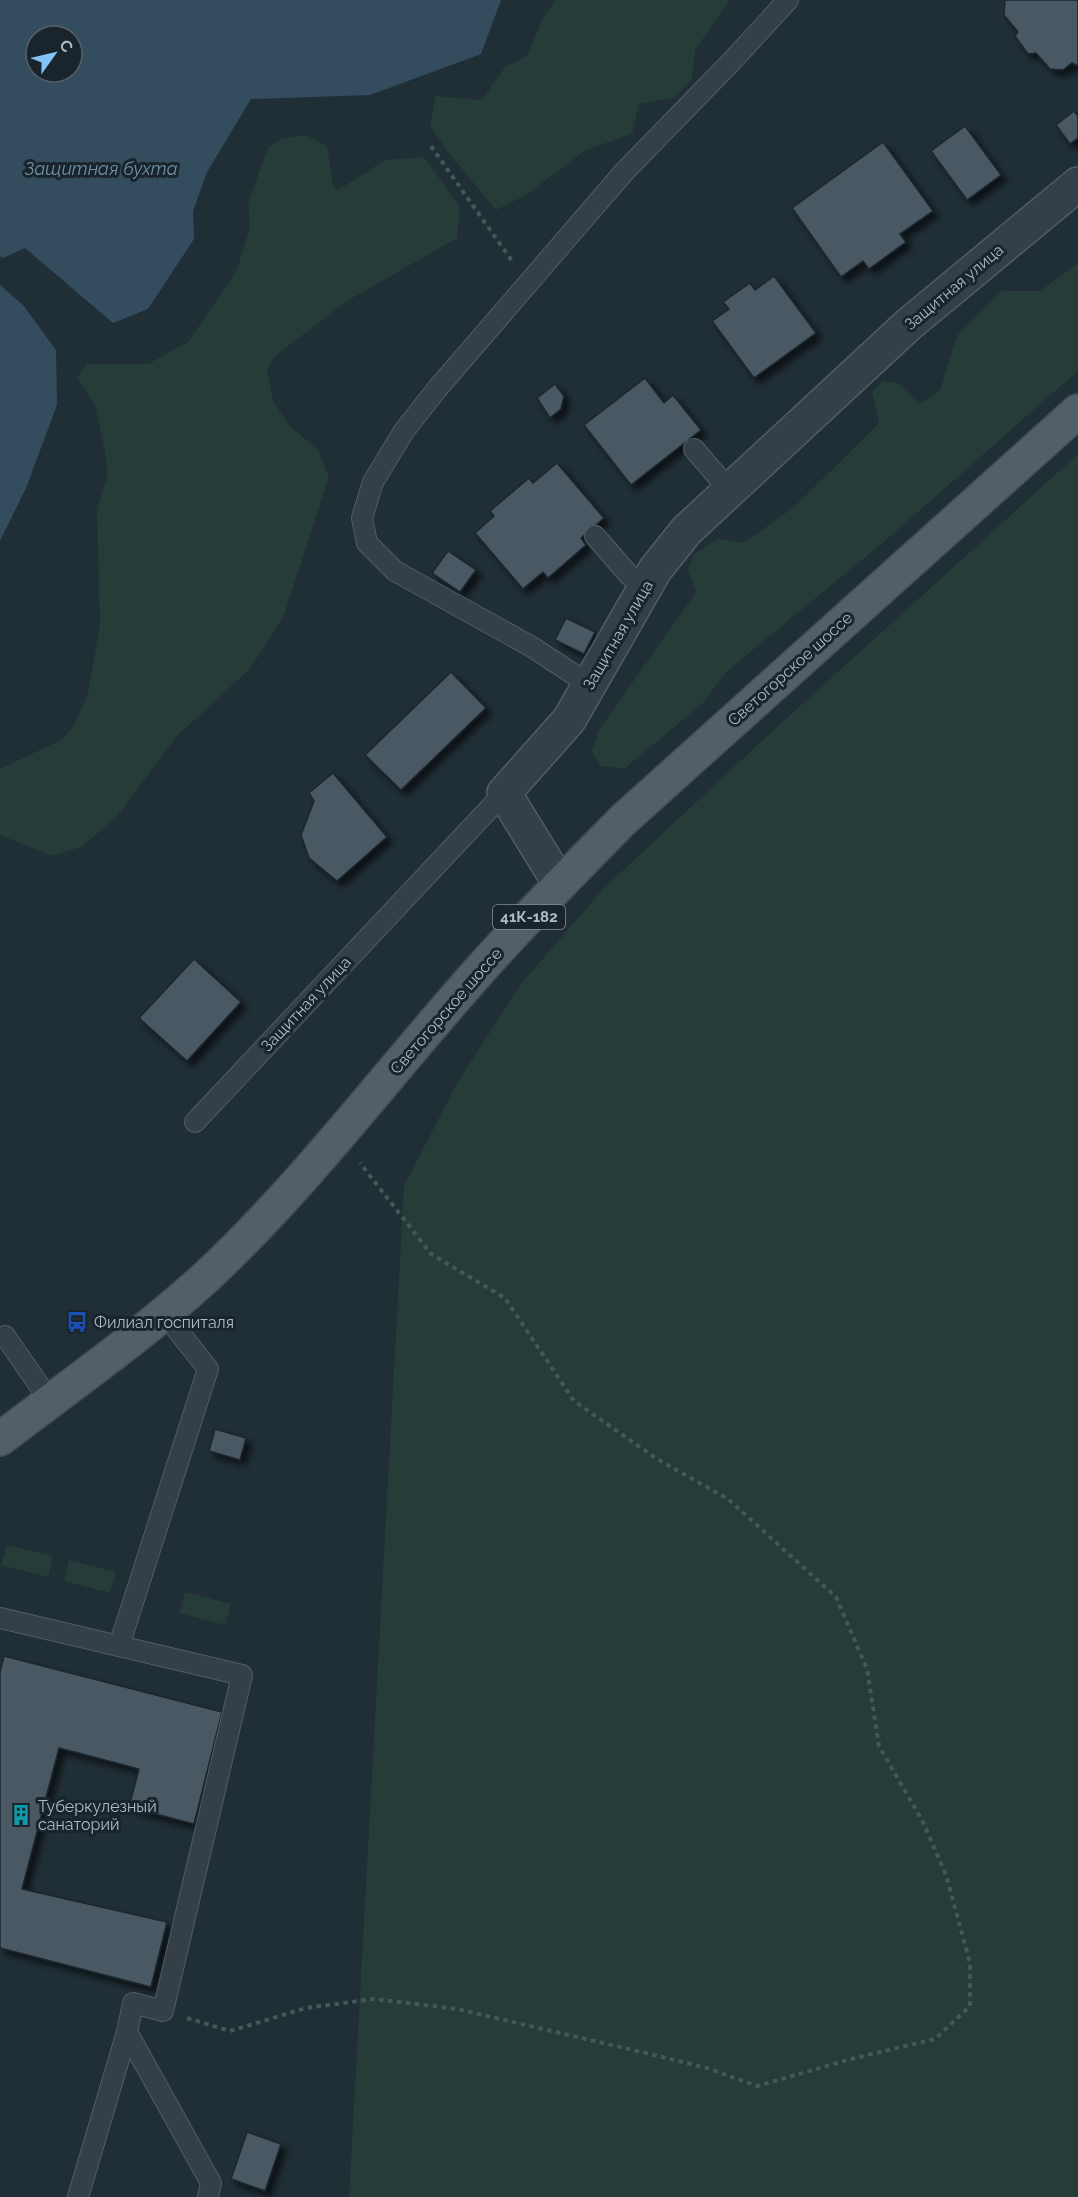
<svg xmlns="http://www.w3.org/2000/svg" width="1078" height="2197" viewBox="0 0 1078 2197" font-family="Raleway,sans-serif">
  <defs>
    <filter id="shadow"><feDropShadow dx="5.5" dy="5.5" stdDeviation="3" flood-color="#0009"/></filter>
  </defs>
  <rect width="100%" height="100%" fill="#202e36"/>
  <g fill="#253c38">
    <path d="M555,0H730L695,50L692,79L673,98L639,104L632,134L586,150L526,195L496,210L447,151L430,125L436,96L482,100L505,67L527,56L542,20Z"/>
    <path d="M306,135L327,146L333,184L338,190L385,160L424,157L460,207L457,238L347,301L274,357L267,370L273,401L290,426L318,450L329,477L284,615L250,669L177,736L116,818L81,847L52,856L0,835V769L63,739L74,726L88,693L100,625L97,511L107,476L106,456L95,405L77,378L87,364H148L188,342L236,272L250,227L248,203L268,148L281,139Z"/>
    <path d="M1078,263V371L885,541L726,672L702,704L624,769L601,766L592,752L599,730L696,592L688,570L693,555L718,538L740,543L751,538L795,506L879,423L872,392L883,381L898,383L920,404L940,390L957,336L1002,291H1040Z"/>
    <path d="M1078,454V2197H349L404,1186L457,1083L521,984L604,888L766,737Z"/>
    <path d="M7,1545L53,1556L48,1577L1,1565Z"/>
    <path d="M69,1560L116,1572L110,1593L64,1581Z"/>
    <path d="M185,1592L231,1604L225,1625L179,1613Z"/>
  </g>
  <g fill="#344d5e" fill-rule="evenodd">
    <path d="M0,0H501L481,54L370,95L251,99L207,172L193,211L194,239L148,309L113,323L25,248L3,258L0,256ZM36,36H72V72H36Z"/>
    <path d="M0,285L23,305L56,350L57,405L26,488L0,541Z"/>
  </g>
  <g fill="#485962" stroke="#1b262e" stroke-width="1.5" filter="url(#shadow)">
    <path d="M1005,0H1078V66L1072,63L1063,70L1050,69L1036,53L1028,54L1015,36L1018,32L1004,15Z"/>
    <path d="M1074,111L1078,116V138L1070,144L1056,125Z"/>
    <path d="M965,126L1001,175L967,200L931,151Z"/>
    <path d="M883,142L933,211L900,234L906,242L869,269L863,261L841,277L792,208Z"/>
    <path d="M774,276L816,333L754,378L712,321L729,309L723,302L750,283L755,290Z"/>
    <path d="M645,378L664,403L673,395L701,430L631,485L584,425Z"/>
    <path d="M555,384L564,396L561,409L550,418L537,398Z"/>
    <path d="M557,463L604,518L581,538L586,545L548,578L543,572L523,589L475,533L494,516L490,511L529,478L533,483Z"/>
    <path d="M448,551L476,570L460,592L432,573Z"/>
    <path d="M566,618L595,632L584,654L555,640Z"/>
    <path d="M451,672L486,708L401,790L365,755Z"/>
    <path d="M333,773L387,837L337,881L309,858L301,835L314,801L309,793Z"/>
    <path d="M194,959L241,1002L187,1061L139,1018Z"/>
    <path d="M215,1429L246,1438L240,1460L209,1451Z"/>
    <path d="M4,1656L222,1712L194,1824L129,1807L139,1769L59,1748L22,1889L167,1922L151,1987L0,1948V1672Z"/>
    <path d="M247,2132L281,2144L265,2191L231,2179Z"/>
  </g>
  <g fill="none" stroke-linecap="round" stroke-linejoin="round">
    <defs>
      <g id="service">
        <path d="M694,449L730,491"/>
        <path d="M595,536L629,575L646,587"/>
        <path d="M590,685L532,647L395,571L367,543L362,518L373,482L404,431L437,389L624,172L732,61L788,0"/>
        <path d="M195,1122L504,793"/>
        <path d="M5,1336L50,1401"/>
        <path d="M0,1618L242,1675L163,2011L133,2003L127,2032"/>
        <path d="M119,1646L208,1369L164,1313"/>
        <path d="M78,2197L127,2032L211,2183L208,2197"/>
      </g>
      <path id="minor" d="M560,884L504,793L569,720L655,570L686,531L908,325L1078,184"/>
      <path id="primary" d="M0,1439C68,1387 140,1337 204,1279C305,1185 387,1074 479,971C525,919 574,870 623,820L1078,411"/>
    </defs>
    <use href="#service" stroke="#515d65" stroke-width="22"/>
    <use href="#minor" stroke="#515d65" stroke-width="36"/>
    <use href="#primary" stroke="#404b54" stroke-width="36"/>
    <g stroke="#445957" stroke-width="4" stroke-dasharray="4.5 4.5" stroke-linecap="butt">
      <path d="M431,146L512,261"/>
      <path d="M187,2018L230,2031L306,2008L374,1999L457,2009L650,2054L707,2068L757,2086L855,2058L935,2039L970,2006V1963L946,1875L923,1822L879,1746L867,1669L836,1597L728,1499L657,1459L574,1401L505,1298L431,1254L360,1163"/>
    </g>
    <use href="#service" stroke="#343f47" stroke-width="20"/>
    <use href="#minor" stroke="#343f47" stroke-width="33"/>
    <use href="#primary" stroke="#525f67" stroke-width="33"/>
  </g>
  <defs>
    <symbol id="bus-bare" viewBox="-9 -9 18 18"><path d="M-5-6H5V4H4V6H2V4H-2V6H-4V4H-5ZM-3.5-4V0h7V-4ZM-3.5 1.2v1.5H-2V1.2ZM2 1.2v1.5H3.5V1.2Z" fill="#1a4fb4" stroke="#19242c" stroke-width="2.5" paint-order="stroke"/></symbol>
    <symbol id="building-bare" viewBox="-9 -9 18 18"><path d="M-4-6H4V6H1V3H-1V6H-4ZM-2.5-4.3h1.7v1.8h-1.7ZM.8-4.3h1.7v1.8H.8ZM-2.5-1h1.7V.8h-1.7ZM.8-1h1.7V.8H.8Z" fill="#0f9aa8" stroke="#19242c" stroke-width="2.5" paint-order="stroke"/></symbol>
  </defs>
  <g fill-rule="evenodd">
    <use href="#bus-bare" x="62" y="1307" width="30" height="30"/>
    <use href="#building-bare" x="6" y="1800" width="30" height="30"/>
  </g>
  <g text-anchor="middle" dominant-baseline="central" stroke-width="6" stroke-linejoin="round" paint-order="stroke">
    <rect fill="#19242c" stroke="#818e96" stroke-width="1.5" x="493" y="905" width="72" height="24" rx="4.5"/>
    <g font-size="15" font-weight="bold" fill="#aebbc4">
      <text x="529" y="917">41К-182</text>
    </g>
    <g font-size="16" fill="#aebbc4" stroke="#19242c">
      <text transform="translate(954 287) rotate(-40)">Защитная улица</text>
      <text transform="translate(618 635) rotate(-60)">Защитная улица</text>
      <text transform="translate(790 669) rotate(-42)">Светогорское шоссе</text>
      <text transform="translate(306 1004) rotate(-47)">Защитная улица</text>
      <text transform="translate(446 1011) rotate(-49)">Светогорское шоссе</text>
    </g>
    <g font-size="16" fill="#aebbc4" stroke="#19242c" text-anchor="start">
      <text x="94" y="1322">Филиал госпиталя</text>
      <text x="38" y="1806">Туберкулезный<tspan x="38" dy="18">санаторий</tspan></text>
    </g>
    <g font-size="18" font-style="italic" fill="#6f92a8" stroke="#19242c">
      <text x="101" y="168">Защитная бухта</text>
    </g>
  </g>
  <g transform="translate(54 54) rotate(56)"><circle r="28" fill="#19242c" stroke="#556069" stroke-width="1.5"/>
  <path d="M0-4.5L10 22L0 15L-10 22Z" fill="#82c4f5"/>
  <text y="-9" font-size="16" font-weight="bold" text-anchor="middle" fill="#aebbc4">С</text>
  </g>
</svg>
